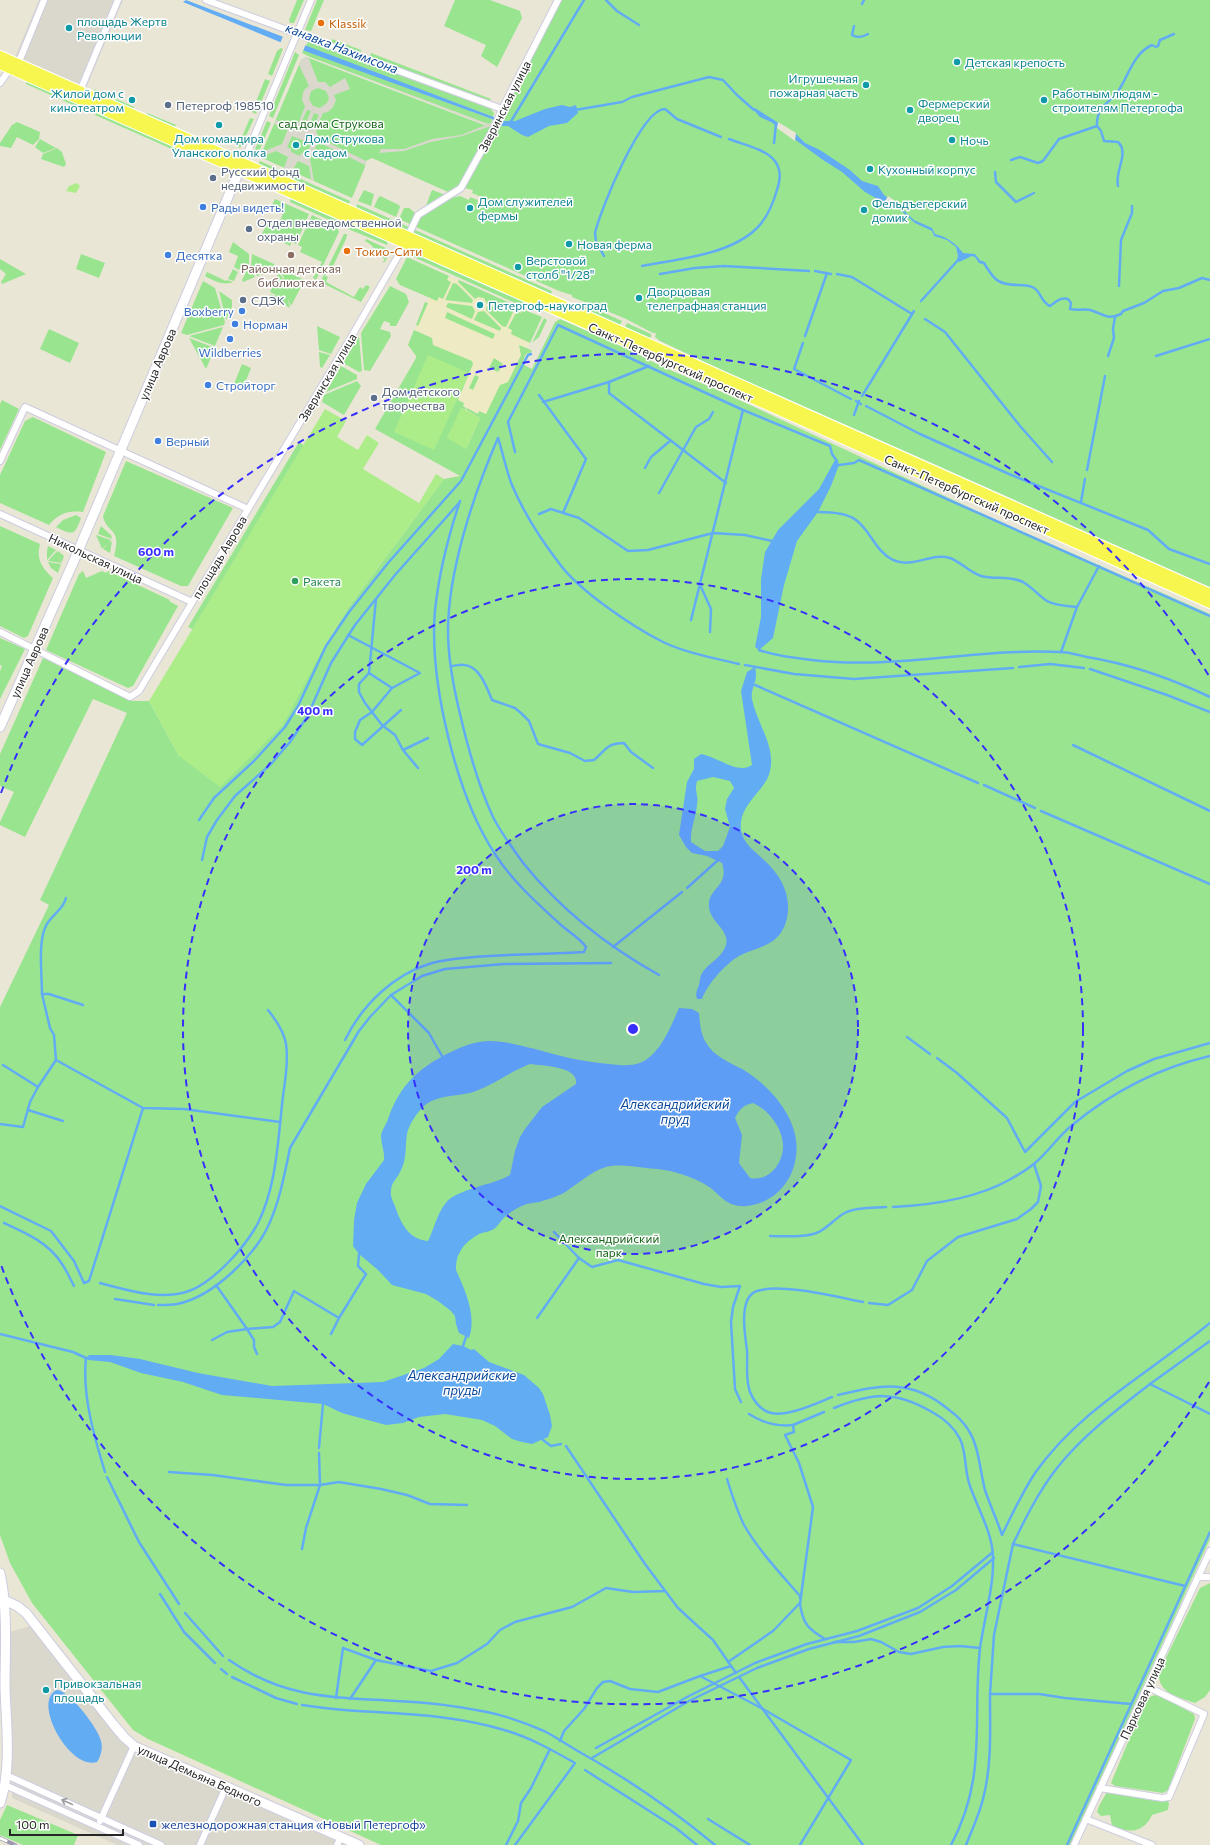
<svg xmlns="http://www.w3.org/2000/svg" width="1210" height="1845" viewBox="0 0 1210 1845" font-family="Commissioner,sans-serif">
  <rect width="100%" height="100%" fill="#eae6d6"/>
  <path fill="#eeeac4" d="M418,262L542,318L461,476L375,429L416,358V356L408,345L429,297Z"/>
  <g fill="#99e58f">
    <path d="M297,0H304L294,23H290L289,20Z"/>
    <path d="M317,0H324L311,31L305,30Z"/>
    <path d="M455,0H490L520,11L522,18L497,67L481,56L486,45L444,26Z"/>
    <path d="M562,0H1210V587L722,370L660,341L655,337L656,333H653L624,318L572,297V295L559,291L416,227L420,218L450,198L460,196L469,200L470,197L478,200L477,203L484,206L486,199L472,193L473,190L464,188L495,132C501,126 505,122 503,114Z"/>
    <path d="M332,39L361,50L360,54L331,43Z"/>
    <path d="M308,41H313L490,108L494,113L493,117L306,46Z"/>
    <path d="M281,48L283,49L272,76L268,74L277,51Z"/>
    <path d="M304,49L492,119L491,128L458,188L448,192L372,158L366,161L365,167L352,198L260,157L301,60L306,57L484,125L488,124L310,57L302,53Z"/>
    <path d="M295,52L299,55L273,118L269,116Z"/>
    <path d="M371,53L491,99L489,102L370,57Z"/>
    <path d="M265,79L270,81L256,114L252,112Z"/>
    <path d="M27,81L91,109L89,112L26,84Z"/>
    <path d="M94,89L134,107V108L132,109L93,92Z"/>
    <path d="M97,111L186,151L183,154L95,115Z"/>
    <path d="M147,113L176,125L174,128L146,115Z"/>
    <path d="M250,118L254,119L240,148L238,146Z"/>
    <path d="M267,121L271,123L257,156L253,154Z"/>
    <path d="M17,122L40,132L39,139L33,145L17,137L11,148L0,146V143L12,125Z"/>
    <path d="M40,139L56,148L43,153L35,147Z"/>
    <path d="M57,148L62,152L66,164L64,167L41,159L43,154Z"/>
    <path d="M260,161L350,201L349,204L258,165Z"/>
    <path d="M364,190L374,194L371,206L358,201Z"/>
    <path d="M432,190L443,194V196L425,208Z"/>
    <path d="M380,196L399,205L400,207L396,217L374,207L378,198Z"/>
    <path d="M291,197L342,220V224L340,225L290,202Z"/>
    <path d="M275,199L309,214L296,244L292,242L290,246L267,234L265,237L261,235L268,223L278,226L283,213L271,207Z"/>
    <path d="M357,204L409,227L407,231L356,208Z"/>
    <path d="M404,208H409L414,212L415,215L410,224L399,219Z"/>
    <path d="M312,215L337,227L339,232L316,280L313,278L322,262L300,252L302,247L298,245Z"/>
    <path d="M349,224L388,240L387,245L348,229Z"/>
    <path d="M415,230L552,291L551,294L414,233Z"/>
    <path d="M344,234H347L346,239L332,268L327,269Z"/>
    <path d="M366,239L388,249L389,255L384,263L383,262L385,259C376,254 374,245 365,241Z"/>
    <path d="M233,242L249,254V266L255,277L243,282L242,280L249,266L243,263L239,270L234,267L238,256L229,252Z"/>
    <path d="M413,251L527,302L524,307L409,255Z"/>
    <path d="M81,254L105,263L99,278L76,269Z"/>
    <path d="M252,254L274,264L276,269L257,276L251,266Z"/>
    <path d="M407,257L449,276L447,280L451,282L443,299L439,297L437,301L400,285L396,279Z"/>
    <path d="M0,259L26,274L2,284L1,282L6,274L0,269Z"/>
    <path d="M233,269L238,272L234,281L228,279Z"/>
    <path d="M282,270L309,282L302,285L296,284L295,286L301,287L291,306L288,299L290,308C285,304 271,302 270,294L275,296L276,295L270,292L279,272L283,279L284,278L280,271Z"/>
    <path d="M207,272L226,281L227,280L233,282C223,286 214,281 205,276Z"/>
    <path d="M325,272H327L325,276L328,277L326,282L354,297L360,287L363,289L366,285L370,287L361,302L322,283L321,281Z"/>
    <path d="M459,280L512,304L511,306L487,304L484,298L478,297L475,299L458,282Z"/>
    <path d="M203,281L215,288L225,322L224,325L187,335L181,333Z"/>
    <path d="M453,283L457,284L473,300L472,303L445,300Z"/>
    <path d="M390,286L406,294L409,302L396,326H390V323L384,321L380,329L390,332L391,336L370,371L364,370L361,333Z"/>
    <path d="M219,291L232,300V307L226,320Z"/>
    <path d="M425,302L428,303L418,326L416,325Z"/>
    <path d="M448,303L472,306L475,311L472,319L446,307Z"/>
    <path d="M587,305L622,321L620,325L585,309Z"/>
    <path d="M487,306L510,308L514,310L506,327L502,326L486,310Z"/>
    <path d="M522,309L542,317L530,343L511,334L512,330L508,328L517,311L521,313Z"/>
    <path d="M484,311L501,328L500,331L474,320L478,312Z"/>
    <path d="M447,312L495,334L493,339L445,318Z"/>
    <path d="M544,318L547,320L539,337L532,343Z"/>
    <path d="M560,319L625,348L663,367L722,392L996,520L1210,614V1539L1071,1845H381L148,1739L133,1730L32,1603L10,1563L0,1535V1007L49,905L40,900L127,713L93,699L25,837L0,825V822L14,792L0,786V754L43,658L133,701H149L179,756L324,647L348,608L444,479L460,476L375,429L416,358V356L408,345L414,330L432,338L433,345L472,361L473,364L458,400L464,403L463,406L466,408L465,410L461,408L466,449L480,418L466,410L467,408L478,414L479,411L486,414L500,385L508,382L521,355L519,345L531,350L532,352L526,354L522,364L532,369L555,322Z"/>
    <path d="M627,323L651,334V337L650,338L625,327Z"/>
    <path d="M317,326L340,337L331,354L319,350Z"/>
    <path d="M223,327L215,346L189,336Z"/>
    <path d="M49,329L79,343L70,363L40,349Z"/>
    <path d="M359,336L362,371L359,372L343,363Z"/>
    <path d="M189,338L215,348L206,369Z"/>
    <path d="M319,352L330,355L322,368L320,367Z"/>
    <path d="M494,358L503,364L498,372L489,368Z"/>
    <path d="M242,364L251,368L243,388L234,384Z"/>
    <path d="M341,366L357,375V379L326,392Z"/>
    <path d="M475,375L479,377L473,390L469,388Z"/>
    <path d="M357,381L361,386L344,415L322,402L324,395Z"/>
    <path d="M2,400L19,409L0,450V404Z"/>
    <path d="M33,417L106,452L83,512C68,510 58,514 49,525L0,503V475L25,421Z"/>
    <path d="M299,442L309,449L198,632L188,627Z"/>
    <path d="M126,461L233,508L188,586H181L114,556C122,526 107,535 103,516Z"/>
    <path d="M76,515L81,518C75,535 73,536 56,527L63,520Z"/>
    <path d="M0,526L40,544C36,559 42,568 53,578L28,636L24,638L0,626Z"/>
    <path d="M101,526L111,535L112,539L98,534Z"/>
    <path d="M96,535L111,540L109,543L112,541L110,553L103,549L108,543L102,549Z"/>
    <path d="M48,546L56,550L47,560V551Z"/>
    <path d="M57,551L58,553V551L64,556L62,562L58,555L62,563L48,561Z"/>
    <path d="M48,562L61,564L58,573L51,568Z"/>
    <path d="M83,571L86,578L102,571L106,573L108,571L170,600L169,601L178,606L133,686L128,688L46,650L79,574Z"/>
    <path d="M0,638L25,649L0,699V671L2,666L0,665Z"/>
    <path d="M1210,1583V1690L1205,1697L1195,1703C1178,1697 1157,1693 1159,1672L1200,1588Z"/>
    <path d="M1155,1695L1164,1698L1194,1714L1195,1719L1168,1790L1163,1793L1115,1786L1111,1783L1143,1706L1149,1697Z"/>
    <path d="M1107,1792L1156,1801H1168L1169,1803L1168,1810L1152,1815C1143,1834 1128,1833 1112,1826L1110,1815L1101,1816L1097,1812L1099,1806Z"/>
    <path d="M7,1805L78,1835L74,1845H23L0,1835V1820Z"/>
  </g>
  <g fill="#aced8a">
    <path d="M77,183L80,186L76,193L66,191L69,186Z"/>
    <path d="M428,355L469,373L434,450L394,432Z"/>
    <path d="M461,408L480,418L466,449L447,438Z"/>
    <path d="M325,409L346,421L337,437L358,450L367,435L379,443L363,469L419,503L436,474L444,479L348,608L324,647L283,725L220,787L179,756L149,701Z"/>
  </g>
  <g fill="#dad8cd" fill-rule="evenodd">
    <path d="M39,0H123L86,88L15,57Z"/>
    <path d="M306,57L309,59L318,82H325L330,87L345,78L350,89L334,95L336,100L333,107L328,112L323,113L316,129L317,133V137L366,161L365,165L318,142L310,159L314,181L311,180L309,166L298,161L292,171L284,168L288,157L276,151L260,157L262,152L282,144L288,129L274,124L276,120L292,127L299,122L305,106L302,100L303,93L305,89L309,86L299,65L301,60ZM318,88L326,91L329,98L327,103L320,108L313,106L309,99L311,91ZM307,110L311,111L305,125L301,123ZM314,113L319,115L313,128L309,126ZM292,136L311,144L306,155L301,153L300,156L291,152V149L287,147Z"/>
    <path d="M310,57L485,123L489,124L491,122V126L462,136L431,142L404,151L379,153L381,149H404L432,139L461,135L486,125Z"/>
    <path d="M31,1626L129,1748L353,1845H117L12,1798L9,1632Z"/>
  </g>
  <g fill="#62acf4" fill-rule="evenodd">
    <path d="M186,0L504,121H515L545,109L562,105L570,107L576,105L578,113L567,123L549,126L528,137L522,135L508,126H501L492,119L280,42L183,2Z"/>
    <path d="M755,108L796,134L805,143L820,150L850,170L862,181L878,186L884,195L897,204L914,220L932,228L935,234C947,237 956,243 963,253L975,254L983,264L979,263L975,257L972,256L959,262L957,260L958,256L956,247L947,240L934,236L932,231L915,223L897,207L883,202L865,192L842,172L823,160L771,122L760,117L753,109Z"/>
    <path d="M835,460L838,462L839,465L831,486L818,512L797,541L784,585L773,638L759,650L755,647L761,617V579L765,552L778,530L819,489Z"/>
    <path d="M755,667C759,681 750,688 752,699C757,724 776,746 770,771C766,791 738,804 741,830C743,844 755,851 764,860C782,876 793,898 786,922C778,947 758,946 739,956C725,964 707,985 702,999H697C695,993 697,991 699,985C700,981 700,976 702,973C708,963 722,958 726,945C730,930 710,922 709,907C707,888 730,887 722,863L707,856L692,853L686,847L679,835L687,782L694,769V759L701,754C718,757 738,775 752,765L741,691L747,672ZM713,777L730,781L734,788L727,799L725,809L730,827L723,846L718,851H705L691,842C690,829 696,818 697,805C699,795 694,792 697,781Z"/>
    <path d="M679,1008L692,1009L699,1013C700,1026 701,1037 709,1047C718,1059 734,1064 747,1072C773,1089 801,1122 796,1156C793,1182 774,1203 747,1206C725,1208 720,1193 706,1185C693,1177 672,1170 657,1169C640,1168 623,1163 606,1167C589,1172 576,1186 562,1194C555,1197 546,1200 539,1202C534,1203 529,1203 524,1205C516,1208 507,1214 502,1220C499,1223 497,1227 494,1229C489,1232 484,1232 479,1234C465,1242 455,1253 456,1270C465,1290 477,1316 469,1338L459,1333L456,1324L455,1316L451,1311L438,1301L426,1294L392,1285L378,1270L359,1254L353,1246L354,1220L357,1203L366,1184L384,1160C385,1152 381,1144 381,1136C382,1129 386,1125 388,1119C396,1095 409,1077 431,1063C447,1053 470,1041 490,1041C506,1041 520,1046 535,1049C559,1056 584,1062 609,1064C620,1065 632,1067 642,1062C661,1053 671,1026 679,1008ZM530,1064C543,1066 579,1066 576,1084L542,1107L525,1129L520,1137L515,1151L510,1175C494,1185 455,1189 445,1204C437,1214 434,1229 428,1241C409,1240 400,1222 395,1206C393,1202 390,1196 391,1191C391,1182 398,1178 401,1170C407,1159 405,1146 407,1134C409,1124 417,1113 424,1106C437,1094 460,1097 476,1091C495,1084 513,1070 530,1064ZM753,1103C769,1110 784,1130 783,1148C782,1165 768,1182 750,1178L739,1163L742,1135L735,1118C739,1110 743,1105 753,1103Z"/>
    <path d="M453,1344L463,1346L471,1350L474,1349L489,1362L524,1375L539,1388L543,1394L550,1415L552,1426L548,1437L532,1444L522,1442L512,1439L495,1426L482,1420L445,1414L419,1417L403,1423L386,1425L342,1413L323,1404L222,1395L183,1382L141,1373L110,1362L88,1360L86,1358L89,1355H111L140,1359L198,1373L272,1386L301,1385L383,1382L424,1368L439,1359Z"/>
    <path d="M57,1690C70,1691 98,1728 101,1741C103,1748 101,1756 97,1762C70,1771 31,1701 57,1690Z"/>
  </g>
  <g fill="#eae6d6">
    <path d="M283,36L306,44L303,51L280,44Z"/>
    <path d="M778,122L796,133L795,141L777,128Z"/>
    <path d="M888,196L894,200L890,207L883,205Z"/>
  </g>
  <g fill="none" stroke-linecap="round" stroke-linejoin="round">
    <g stroke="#62acf4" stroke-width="2.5">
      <path d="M606,0L617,11L639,25"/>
      <path d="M862,4L864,0"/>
      <path d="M854,26L852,35C857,38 863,37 868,34"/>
      <path d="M575,110L622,102L632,97L709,77L723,80L737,95L754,110"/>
      <path d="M510,123L584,0"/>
      <path d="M1097,126L1101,131L1104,141L1118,142C1130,153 1114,172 1118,186"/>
      <path d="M774,143L776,124"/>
      <path d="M1011,160L1020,157L1038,163L1043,161L1059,139L1097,126C1096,106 1110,103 1119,90C1129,74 1134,53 1152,45L1156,47L1158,46L1160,40L1174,34"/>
      <path d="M995,172L996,182L1016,202L1034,193"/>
      <path d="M604,256L596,241L595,233C600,211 641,109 665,109L677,119L721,137"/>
      <path d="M981,262L984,263C994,280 998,285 1019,285C1025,285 1029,285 1034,288C1041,292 1041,302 1050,306C1056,302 1060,297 1068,299L1071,303L1070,309C1077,311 1086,308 1093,311C1105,315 1108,320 1121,314L1123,311L1144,303L1163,291L1179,288L1202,278L1210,280"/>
      <path d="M642,266C678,259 730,255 757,228C767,218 773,204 777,190C790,153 755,149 729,139"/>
      <path d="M815,271L831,274"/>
      <path d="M660,274L695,268L724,266L809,271"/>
      <path d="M837,274L852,277L912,314"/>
      <path d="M1119,286L1121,240L1132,213V206"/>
      <path d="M921,301L959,259"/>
      <path d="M925,319L945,332L1020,426L1052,462"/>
      <path d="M805,336L827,273"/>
      <path d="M803,343L794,369L851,399"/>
      <path d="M1108,356L1114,338L1113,329L1115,317"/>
      <path d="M1156,356L1210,339"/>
      <path d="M649,366L609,382V393L726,483"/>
      <path d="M539,395L586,459L563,513"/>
      <path d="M862,396L914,311"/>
      <path d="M856,401L861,404"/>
      <path d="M543,402L609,382"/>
      <path d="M866,406L920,434L1009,474L1148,530L1169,549L1210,564"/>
      <path d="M854,415L859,401"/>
      <path d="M498,438C474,493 448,571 448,631C448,660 454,690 461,718C469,752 478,785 493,817C501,833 513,849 524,864C562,911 607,946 659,975"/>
      <path d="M498,438C503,453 506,470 512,485C523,511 542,541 559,563C578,590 633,627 663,642C686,653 714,658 739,664"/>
      <path d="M515,452L508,422L558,325L743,410L830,446L832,454L837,461"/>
      <path d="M839,465L854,463L859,460L1210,616"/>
      <path d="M645,468L651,457L670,441"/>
      <path d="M1087,470L1105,376"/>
      <path d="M659,493L696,427L709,419L713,412"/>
      <path d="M1081,502L1085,479"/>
      <path d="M818,512C830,512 847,513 856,520C871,531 875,551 893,560C913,569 931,552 950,558C961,562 969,572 981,576C996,580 1008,575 1023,582C1032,587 1039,596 1047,601C1056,606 1067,606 1077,607L1099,566"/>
      <path d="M539,514L551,509L579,518L628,551L648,550L713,533L745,535L772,541"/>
      <path d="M701,587L711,609L710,632"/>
      <path d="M376,599L369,673L359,684V692L365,703L382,725L395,735L403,750L418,768"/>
      <path d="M691,620L743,410"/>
      <path d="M348,635L420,673L392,688L372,712L360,720L355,732V739L362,745L401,710"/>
      <path d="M759,650C776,656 794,658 812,660C897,670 976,648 1060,652C1069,652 1078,655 1087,657C1130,664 1170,678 1210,697"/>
      <path d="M1061,652L1077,607"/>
      <path d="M745,665L794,674L854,679L1013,668"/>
      <path d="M451,666C455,666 460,664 464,665C480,666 487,688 492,700L515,708L522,714L529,721L538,744L570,753L585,761L594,760C606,750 607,743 624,743L631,752L653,768"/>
      <path d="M1019,667L1050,664L1084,668"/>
      <path d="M1090,669L1167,695L1210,712"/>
      <path d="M369,673L392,688"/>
      <path d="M755,685L978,783"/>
      <path d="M1073,745L1210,811"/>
      <path d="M403,750L428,738"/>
      <path d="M984,785L1035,808"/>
      <path d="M1041,811L1210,884"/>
      <path d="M199,820L214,798L254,761L285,727L298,706L326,646L349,612L388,563L461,481L528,355L531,354"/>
      <path d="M202,860L207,837L217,820L235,796L271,764L290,742L307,717L331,663L355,625L395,575L459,503"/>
      <path d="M687,888L717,861"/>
      <path d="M613,947L682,892"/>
      <path d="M42,994C42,975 38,945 45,928C50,915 63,911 66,898"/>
      <path d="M429,1033L391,995L422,976L445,969L504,964L611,963"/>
      <path d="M430,1035L442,1056"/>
      <path d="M907,1037L930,1054"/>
      <path d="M345,1040C362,1005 394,974 432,963C451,958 470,957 490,956C521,954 553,954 584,952L586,947C580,938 569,932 561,925C538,904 512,881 495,854C456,795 429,681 435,610C439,573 448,537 460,501"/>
      <path d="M937,1058L957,1073L1007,1118L1025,1152L1075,1102L1127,1071L1154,1059L1210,1043"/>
      <path d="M56,1060L143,1108L184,1109L280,1122"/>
      <path d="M3,1065L38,1087"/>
      <path d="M28,1110L63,1121"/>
      <path d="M0,1124L23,1127L30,1102L38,1087L56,1060L54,1035L50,1028L42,994H49L83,1005"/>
      <path d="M0,1206L51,1231L74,1261L84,1283L89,1281L143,1108"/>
      <path d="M893,1207C932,1205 975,1199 1009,1180C1018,1175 1028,1169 1035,1163C1048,1152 1058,1137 1071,1126C1112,1092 1158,1068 1210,1056"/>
      <path d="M4,1223C26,1233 49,1243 62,1264C67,1271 70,1279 74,1286"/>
      <path d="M554,1232L579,1258L592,1267L618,1260L704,1284L721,1287L740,1286L733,1307L731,1322L735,1389L741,1402"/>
      <path d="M770,1236C785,1236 805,1238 819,1232C828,1227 835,1219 843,1214C855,1207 873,1208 886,1207"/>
      <path d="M100,1283C127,1290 161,1301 189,1291C214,1282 246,1246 258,1223C277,1185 278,1138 283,1096C285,1080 289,1061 286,1044C284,1031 276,1020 268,1010"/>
      <path d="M216,1285L247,1329L273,1327L280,1322L294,1291L339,1318L366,1274L358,1266L359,1254"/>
      <path d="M115,1299L154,1305"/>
      <path d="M869,1303L888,1305L912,1290L927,1261L958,1237L1017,1219L1031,1209L1038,1202L1041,1186L1034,1164"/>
      <path d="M158,1305C164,1305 171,1305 177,1304C213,1297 256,1255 270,1222C280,1199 285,1172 290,1148L359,1031L370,1017L391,995"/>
      <path d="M537,1318L579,1258"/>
      <path d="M0,1334L73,1352L86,1358C82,1395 94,1436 105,1472"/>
      <path d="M331,1334L339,1318"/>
      <path d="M212,1340L227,1332L247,1329L254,1340V1347L257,1354"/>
      <path d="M1210,1341L1150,1384L1210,1414"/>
      <path d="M463,1346L466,1337"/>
      <path d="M1150,1384C1118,1409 1083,1435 1057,1468C1039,1491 1026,1517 1013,1544L1185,1586"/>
      <path d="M838,1395C881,1385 911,1378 948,1409C956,1415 964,1422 969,1431C979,1447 980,1471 985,1490C990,1505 997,1520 1002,1535C1012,1514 1022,1493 1035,1473C1080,1409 1151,1372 1210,1323"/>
      <path d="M832,1397C817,1403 784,1419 768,1412C760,1409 753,1400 750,1392C745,1379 748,1363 747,1350C745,1335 738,1297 757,1291C781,1283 837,1297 863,1302"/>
      <path d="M834,1408C872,1393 895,1390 932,1412C943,1418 954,1427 960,1439C967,1453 964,1471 970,1486C978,1509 993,1534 993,1558C994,1586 984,1620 980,1648L960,1646L943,1647L911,1654L899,1652L881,1642L871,1639L854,1642H834"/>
      <path d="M824,1412L793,1425L794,1432L785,1435L799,1463L813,1507L800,1604C803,1624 808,1629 825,1639"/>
      <path d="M749,1414C763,1423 776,1427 793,1425"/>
      <path d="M543,1440L551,1446L561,1444"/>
      <path d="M566,1446L645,1564L678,1608L713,1640L736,1673"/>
      <path d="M319,1448L323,1404"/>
      <path d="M169,1472L213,1475L286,1485H320L339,1482L381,1489L407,1495L430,1504L467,1505"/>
      <path d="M107,1477L139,1542L179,1604"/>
      <path d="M727,1479C732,1495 737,1511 744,1525C759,1551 781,1574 800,1596V1598"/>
      <path d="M302,1549L306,1528L320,1485L319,1453"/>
      <path d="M160,1594L184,1632L215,1663"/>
      <path d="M185,1613L223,1656"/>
      <path d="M229,1660C285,1699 332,1697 396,1701C426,1702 457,1706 487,1712C506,1716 526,1723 544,1731C558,1738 570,1747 583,1754C630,1780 674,1811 715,1845"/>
      <path d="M728,1662L773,1631L800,1603"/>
      <path d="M731,1666L700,1676L763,1709L851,1760L800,1845"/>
      <path d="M221,1669L227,1674"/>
      <path d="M232,1677L276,1698L297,1704"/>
      <path d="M739,1677L863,1845"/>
      <path d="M990,1694L994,1635L1013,1544"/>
      <path d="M336,1698L343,1648L376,1660L431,1671L457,1663L487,1644L500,1630L515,1622L572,1607L606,1588L633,1592L665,1591"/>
      <path d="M350,1699L376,1660"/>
      <path d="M302,1705C316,1707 330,1709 344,1710C397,1714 452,1714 504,1730C529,1737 552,1750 575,1763L515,1845"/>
      <path d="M560,1741L564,1731L584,1709L597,1688L603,1682L610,1681L630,1689L658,1692L700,1676"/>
      <path d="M596,1748L687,1697L755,1663L807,1644L857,1631L918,1608L952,1586L993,1552"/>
      <path d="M592,1758L689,1701L757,1668L809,1649L859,1636L920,1612L956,1590L994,1558"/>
      <path d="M585,1770L676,1828L697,1845"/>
      <path d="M708,1819L750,1845"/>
      <path d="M506,1845L518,1821L521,1803L531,1788L550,1749"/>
      <path d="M951,1845C988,1776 972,1721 980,1648"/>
      <path d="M966,1845C972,1830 979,1815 983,1799C992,1765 990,1729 990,1694H1039L1065,1698L1131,1704"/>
      <path d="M1067,1845L1210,1532"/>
    </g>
    <defs>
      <g id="street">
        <path d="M206,0L502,109"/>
        <path d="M0,83L10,69L18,64L44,0"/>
        <path d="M80,91L118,0"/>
        <path d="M243,163L311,0"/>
        <path d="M408,236L418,215L461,188L495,126L502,109L558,0"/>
        <path d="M0,461L25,407L248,509"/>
        <path d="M0,514L192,602"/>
        <path d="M0,632L130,697L139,691L350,339L405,244"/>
        <path d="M1198,1577H1210"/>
        <path d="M6,1775L161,1845"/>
        <path d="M5,1785L139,1845"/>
        <path d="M1100,1788L1162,1798L1169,1797L1204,1714L1148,1687"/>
        <path d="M1086,1819L1152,1845"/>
        <path d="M100,1821L134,1746"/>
        <path d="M200,1845L226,1787"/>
        <path d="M337,1845L341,1837"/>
        <path d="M1074,1845L1210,1551"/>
      </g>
      <g id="secondary">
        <path d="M0,727L73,563L242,164"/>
        <path d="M0,1573C8,1610 5,1650 5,1687C6,1723 12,1768 0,1803"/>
        <path d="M0,1598L17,1606L26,1613L113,1724L124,1737L134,1746L359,1845"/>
      </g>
      <g id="primary">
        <path d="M0,56L254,168L1210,594"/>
        <path d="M0,64L556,310L1210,603"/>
      </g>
    </defs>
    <use href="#street" stroke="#cdcce1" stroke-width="8"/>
    <use href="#secondary" stroke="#cdcce1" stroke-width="11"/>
    <use href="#primary" stroke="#fff" stroke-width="12"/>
    <use href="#street" stroke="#fff" stroke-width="6"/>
    <use href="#secondary" stroke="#fff" stroke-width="9"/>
    <use href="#primary" stroke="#f7f64f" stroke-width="10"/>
    <defs>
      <path id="rail" d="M0,1838L15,1845"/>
    </defs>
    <use href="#rail" stroke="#9c9ab2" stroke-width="4"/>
    <use href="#rail" stroke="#fff" stroke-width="2.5" stroke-dasharray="8" stroke-linecap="butt"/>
  </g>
  <defs><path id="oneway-shaft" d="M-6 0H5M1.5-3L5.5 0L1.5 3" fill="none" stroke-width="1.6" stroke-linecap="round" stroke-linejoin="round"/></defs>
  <use stroke="#9d9d9d" href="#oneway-shaft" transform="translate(67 1802) rotate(-156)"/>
  <circle cx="633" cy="1029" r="225" fill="#372fff" fill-opacity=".12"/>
  <g fill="none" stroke="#372fff" stroke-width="2" stroke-dasharray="7 5">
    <circle cx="633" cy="1029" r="225"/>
    <circle cx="633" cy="1029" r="450"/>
    <path d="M1209 1382A675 675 0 0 1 1 1265M1 793A675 675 0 0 1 1209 676"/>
  </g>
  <g fill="#e8710a" stroke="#fff" stroke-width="1.5">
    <circle cx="321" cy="23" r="4"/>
    <circle cx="347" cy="251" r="4"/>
  </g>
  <g fill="#0f9aa8" stroke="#fff" stroke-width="1.5">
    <circle cx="69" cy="28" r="4"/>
    <circle cx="957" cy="62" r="4"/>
    <circle cx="866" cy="85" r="4"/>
    <circle cx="132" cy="100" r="4"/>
    <circle cx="1044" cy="100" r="4"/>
    <circle cx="910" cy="110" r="4"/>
    <circle cx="219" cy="125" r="4"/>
    <circle cx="952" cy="140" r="4"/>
    <circle cx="296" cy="145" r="4"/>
    <circle cx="870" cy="169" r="4"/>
    <circle cx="470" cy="208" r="4"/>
    <circle cx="864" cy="210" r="4"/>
    <circle cx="569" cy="244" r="4"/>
    <circle cx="518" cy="267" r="4"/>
    <circle cx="639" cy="298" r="4"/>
    <circle cx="480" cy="305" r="4"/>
    <circle cx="46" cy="1690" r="4"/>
  </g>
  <g fill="#5c6f8a" stroke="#fff" stroke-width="1.5">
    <circle cx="168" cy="105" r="4"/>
    <circle cx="213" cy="178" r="4"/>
    <circle cx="249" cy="229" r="4"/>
    <circle cx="243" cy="300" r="4"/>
    <circle cx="374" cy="398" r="4"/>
  </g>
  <g fill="#3f7fe0" stroke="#fff" stroke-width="1.5">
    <circle cx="203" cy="207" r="4"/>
    <circle cx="168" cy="255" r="4"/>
    <circle cx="242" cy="311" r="4"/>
    <circle cx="235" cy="324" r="4"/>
    <circle cx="230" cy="339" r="4"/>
    <circle cx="208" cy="385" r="4"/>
    <circle cx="158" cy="441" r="4"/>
  </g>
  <circle fill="#8d6e63" stroke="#fff" stroke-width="1.5" cx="291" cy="255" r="4"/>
  <circle fill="#2e9e5b" stroke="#fff" stroke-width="1.5" cx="295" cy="581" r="4"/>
  <rect fill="#1a4fb4" stroke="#fff" stroke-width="1.5" x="149" y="1820" width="8" height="8" rx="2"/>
  <g text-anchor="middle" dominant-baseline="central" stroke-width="3" stroke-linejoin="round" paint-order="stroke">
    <g font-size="12" fill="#0d838f" stroke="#fff" text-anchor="start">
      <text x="77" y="21">площадь Жертв<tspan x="77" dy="14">Революции</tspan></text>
      <text x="965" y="62">Детская крепость</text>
      <text x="858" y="78" text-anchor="end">Игрушечная<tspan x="858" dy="14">пожарная часть</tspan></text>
      <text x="124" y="93" text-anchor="end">Жилой дом с<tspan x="124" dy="14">кинотеатром</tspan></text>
      <text x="1052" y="93">Работным людям -<tspan x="1052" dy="14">строителям Петергофа</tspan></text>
      <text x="918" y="103">Фермерский<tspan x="918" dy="14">дворец</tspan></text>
      <text x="219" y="138" text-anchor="middle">Дом командира<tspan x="219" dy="14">Уланского полка</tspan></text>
      <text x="304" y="138">Дом Струкова<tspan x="304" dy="14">с садом</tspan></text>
      <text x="960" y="140">Ночь</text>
      <text x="878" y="169">Кухонный корпус</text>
      <text x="478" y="201">Дом служителей<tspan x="478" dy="14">фермы</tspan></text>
      <text x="872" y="203">Фельдъегерский<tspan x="872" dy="14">домик</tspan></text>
      <text x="577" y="244">Новая ферма</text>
      <text x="526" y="260">Верстовой<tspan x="526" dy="14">столб "1/28"</tspan></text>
      <text x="647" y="291">Дворцовая<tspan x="647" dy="14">телеграфная станция</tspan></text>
      <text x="488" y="305">Петергоф-наукоград</text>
      <text x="54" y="1683">Привокзальная<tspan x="54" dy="14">площадь</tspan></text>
    </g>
    <g font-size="12" fill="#c56008" stroke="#fff" text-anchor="start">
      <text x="329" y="23">Klassik</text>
      <text x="355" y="251">Токио-Сити</text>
    </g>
    <g font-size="12" fill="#4e5e75" stroke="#fff" text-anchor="start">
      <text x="176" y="105">Петергоф 198510</text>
      <text x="221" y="171">Русский фонд<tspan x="221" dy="14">недвижимости</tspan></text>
      <text x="257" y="222">Отдел вневедомственной<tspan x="257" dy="14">охраны</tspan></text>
      <text x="251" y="300">СДЭК</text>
      <text x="382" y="391">Дом детского<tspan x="382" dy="14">творчества</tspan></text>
    </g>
    <g font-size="12" fill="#262626" stroke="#fff">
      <text transform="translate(504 106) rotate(-63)">Зверинская улица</text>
      <text transform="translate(671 362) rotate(24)">Санкт-Петербургский проспект</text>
      <text transform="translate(157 364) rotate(-67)">улица Аврова</text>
      <text transform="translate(327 377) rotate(-59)">Зверинская улица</text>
      <text transform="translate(967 494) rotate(24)">Санкт-Петербургский проспект</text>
      <text transform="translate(219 557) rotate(-59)">площадь Аврова</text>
      <text transform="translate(96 558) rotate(25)">Никольская улица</text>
      <text transform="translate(29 662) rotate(-66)">улица Аврова</text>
      <text transform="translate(1142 1698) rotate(-65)">Парковая улица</text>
      <text transform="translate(200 1775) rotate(24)">улица Демьяна Бедного</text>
    </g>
    <g font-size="12" fill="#156417" stroke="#fff">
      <text x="331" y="123">сад дома Струкова</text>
      <text x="609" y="1238">Александрийский<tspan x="609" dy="14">парк</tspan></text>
    </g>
    <g font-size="12" fill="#366cbe" stroke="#fff" text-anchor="start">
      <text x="211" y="207">Рады видеть!</text>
      <text x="176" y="255">Десятка</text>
      <text x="234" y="311" text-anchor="end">Boxberry</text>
      <text x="243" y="324">Норман</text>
      <text x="230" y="352" text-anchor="middle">Wildberries</text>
      <text x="216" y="385">Стройторг</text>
      <text x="166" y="441">Верный</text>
    </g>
    <g font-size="12" fill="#785e54" stroke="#fff">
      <text x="291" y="268">Районная детская<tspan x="291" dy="14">библиотека</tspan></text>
    </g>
    <g font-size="12" fill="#27864d" stroke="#fff" text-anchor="start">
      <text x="303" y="581">Ракета</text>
    </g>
    <g font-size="12" fill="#164399" stroke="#fff" text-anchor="start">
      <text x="161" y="1824">железнодорожная станция «Новый Петергоф»</text>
    </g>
    <g font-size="13" font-style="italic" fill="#07469a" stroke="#fff">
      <text transform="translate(342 48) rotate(21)">канавка Нахимсона</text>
      <text x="675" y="1104">Александрийский<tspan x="675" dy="15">пруд</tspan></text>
      <text x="462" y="1375">Александрийские<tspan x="462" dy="15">пруды</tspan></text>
    </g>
  </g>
  <circle cx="633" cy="1029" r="6" fill="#372fff" stroke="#fff" stroke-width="2"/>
  <g font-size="12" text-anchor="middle" font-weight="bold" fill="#372fff" stroke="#fff" stroke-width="3" stroke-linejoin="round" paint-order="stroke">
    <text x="156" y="556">600 m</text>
    <text x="315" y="715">400 m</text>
    <text x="474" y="874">200 m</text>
  </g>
  <path d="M10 1829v6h113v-6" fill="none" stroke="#262626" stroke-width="2"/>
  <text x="16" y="1829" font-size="12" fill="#262626" stroke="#ffffff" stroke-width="3" paint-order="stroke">100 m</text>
</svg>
